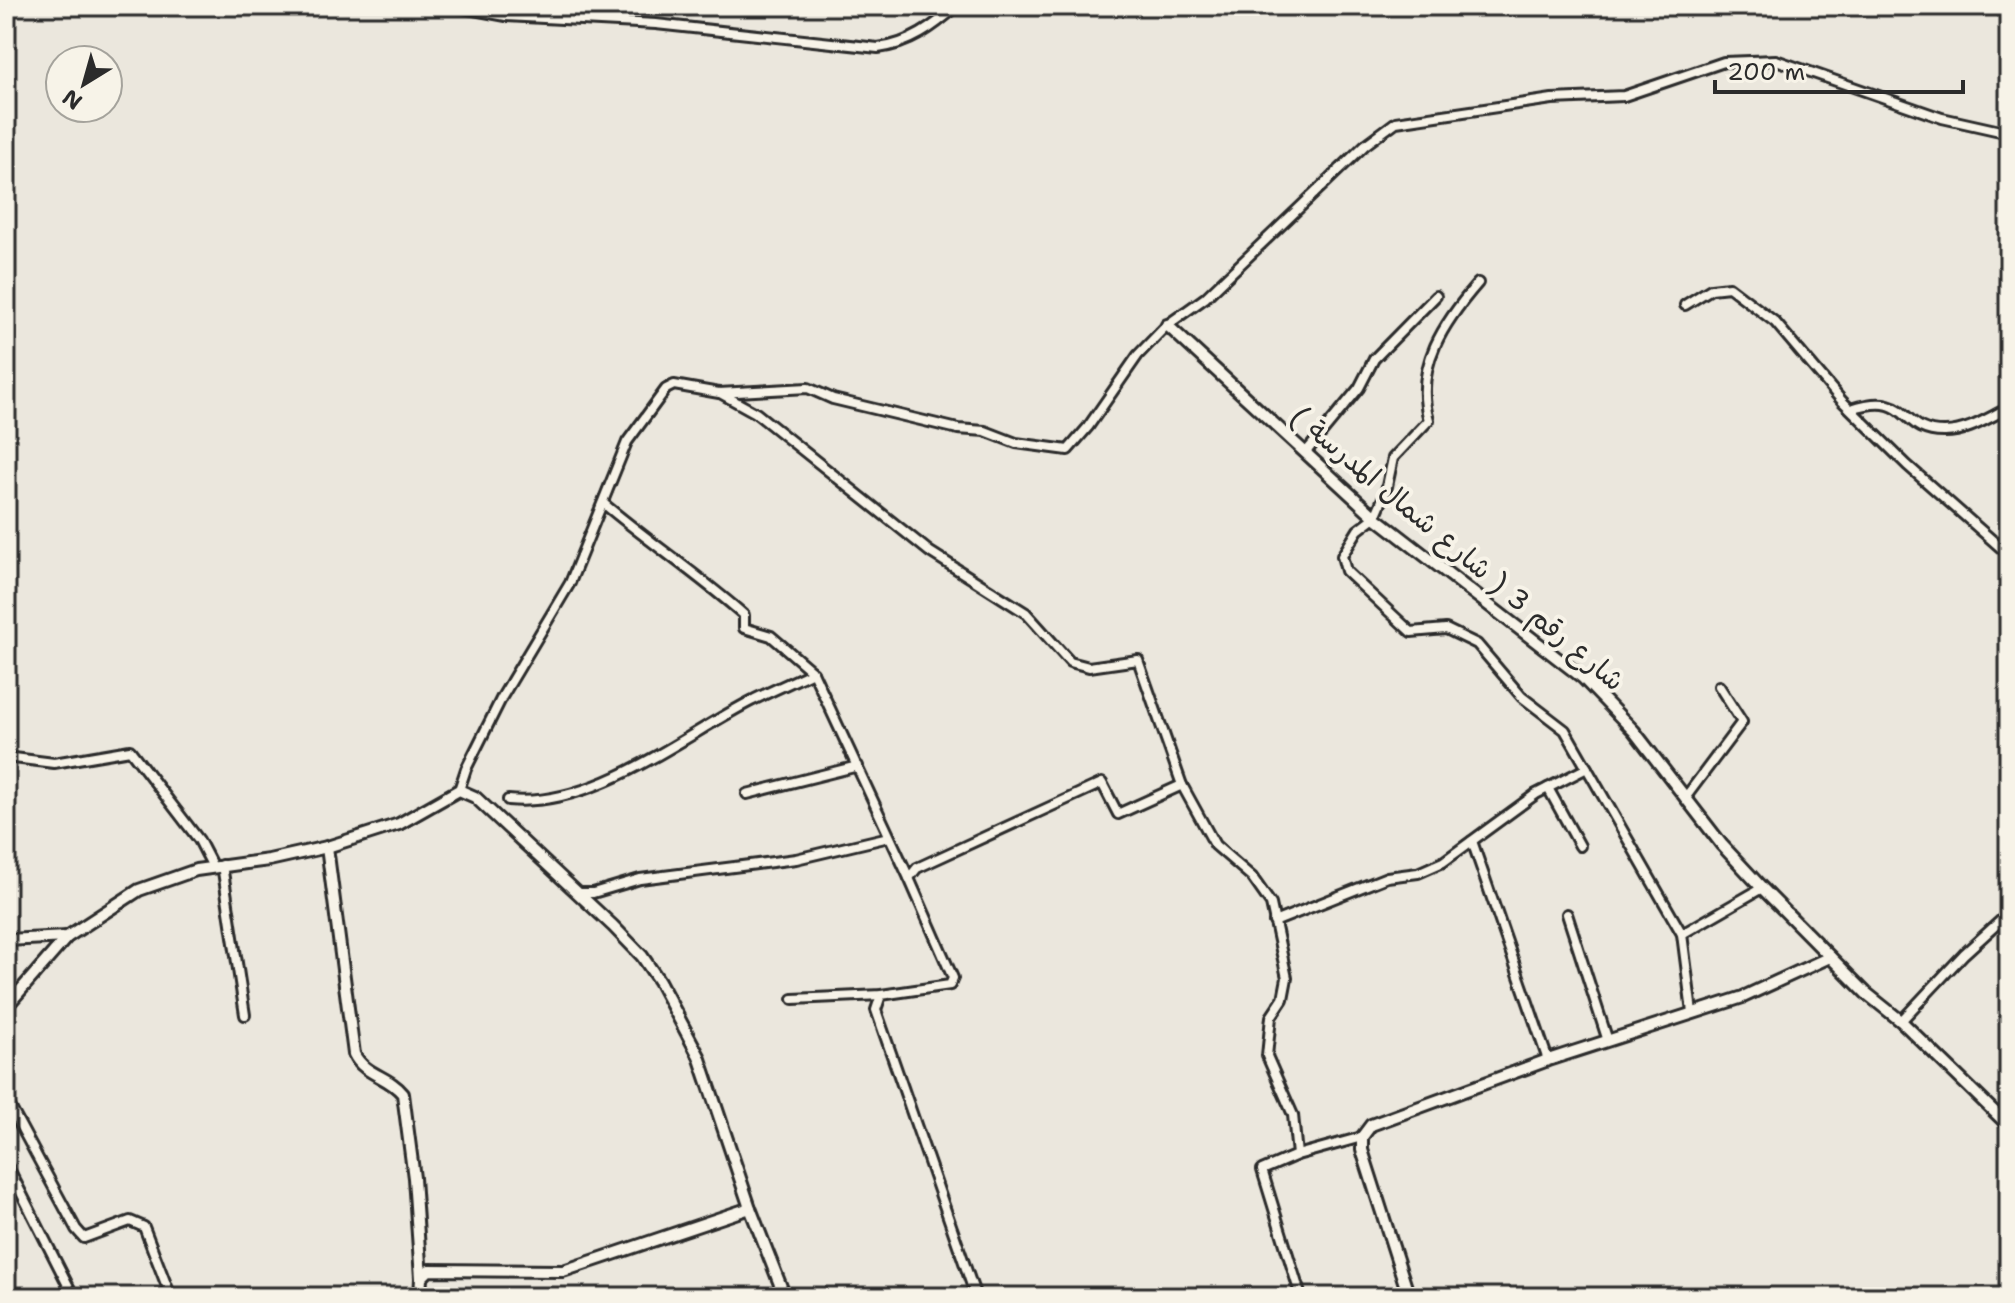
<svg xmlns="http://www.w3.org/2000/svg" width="2015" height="1303" viewBox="0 0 2015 1303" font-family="'Shantell Sans','Playpen Sans Arabic',sans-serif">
  <rect width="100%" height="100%" fill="#ebe7dd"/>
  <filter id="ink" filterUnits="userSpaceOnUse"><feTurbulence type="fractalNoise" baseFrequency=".0125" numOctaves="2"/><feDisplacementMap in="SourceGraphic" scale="16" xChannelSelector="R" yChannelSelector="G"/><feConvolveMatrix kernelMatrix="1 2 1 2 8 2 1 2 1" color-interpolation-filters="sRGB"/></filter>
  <g filter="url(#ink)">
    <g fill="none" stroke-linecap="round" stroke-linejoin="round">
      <defs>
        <g id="minor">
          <path d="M452,6L506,16L656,24L878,48C910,44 933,27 957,6"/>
          <path d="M1478,283C1445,321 1413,367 1429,420L1393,458L1386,491L1375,517L1358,530L1342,556L1346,571L1411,632L1446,629L1477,644L1522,697L1565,730L1682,934L1692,1012"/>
          <path d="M1685,305L1711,289L1729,287L1775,322L1842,401L1907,465L2009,555"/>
          <path d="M720,393L756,413L930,552L1026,613L1070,662L1089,667L1138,660L1182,785L1215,845L1252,877L1271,904L1287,978L1283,999L1271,1017L1267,1056L1293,1115L1297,1155L1262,1170L1301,1297"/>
          <path d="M1851,409C1913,389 1897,433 1945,432C1968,432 1989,417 2009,408"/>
          <path d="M1306,452L1359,388L1374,359L1436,296"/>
          <path d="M603,503C649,542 699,575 744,615V628L771,636L813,672L909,878"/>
          <path d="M6,757L54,763L130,750L199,840L213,867"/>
          <path d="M1548,788L1580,846"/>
          <path d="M459,790L466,769L502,697L570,583L627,442L666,389L674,385L719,393L808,388L833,399L958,429L985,431L1016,443L1068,450L1088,427L1138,355L1167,325L1205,298L1365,145L1396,122L1552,99L1624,96L1724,62L1776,60L1942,118L2009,133"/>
          <path d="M747,794L858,766"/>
          <path d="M1685,798L1742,722L1719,686"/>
          <path d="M508,800C593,809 681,737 751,701C771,691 792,682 813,672"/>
          <path d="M1472,841L1548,1060"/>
          <path d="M222,865L245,1015"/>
          <path d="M578,893H593L640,879L796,859L889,837"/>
          <path d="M1567,914L1608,1041"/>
          <path d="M1274,922L1387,877L1418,873L1443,862L1536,794L1587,768"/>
          <path d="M1682,934L1762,888"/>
          <path d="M881,995L876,1010L976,1297"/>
          <path d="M793,999L881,995L950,985L953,978L909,878L917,868L1102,783L1118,814L1182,785"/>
          <path d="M1901,1021L1964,954L2009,913"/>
          <path d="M6,1099L76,1229L84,1238L130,1221L144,1227L171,1297"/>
          <path d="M1297,1155L1362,1137"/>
          <path d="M6,1163L74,1297"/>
        </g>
        <g id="tertiary">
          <path d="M1167,325L1375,517L1583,678L1634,731L1722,845L1762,888L1866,993L1901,1021L2009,1126"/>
          <path d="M327,847L354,1054C364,1075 389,1076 403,1094L414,1178L421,1278"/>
          <path d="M6,940L67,937"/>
          <path d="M6,1007L67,937L139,890L196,870L269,860L327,847L399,824L459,790L475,797L613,926L642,956L659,981L699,1056L750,1208L785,1297"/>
          <path d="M420,1297L421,1278L429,1270L563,1271L750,1208"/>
          <path d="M1409,1297L1362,1150V1137L1371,1125L1548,1060L1743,997L1830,957"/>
        </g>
      </defs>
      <use href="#minor" stroke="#2b2b2b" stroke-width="14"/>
      <use href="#tertiary" stroke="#2b2b2b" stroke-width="16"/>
      <use href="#minor" stroke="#f7f3e8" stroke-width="8"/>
      <use href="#tertiary" stroke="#f7f3e8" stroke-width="10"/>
    </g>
  </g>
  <g text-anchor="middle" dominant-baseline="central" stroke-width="8" stroke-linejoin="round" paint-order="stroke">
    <g font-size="28" fill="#2b2b2b" stroke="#f7f3e8">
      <text transform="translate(1458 548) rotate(40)">شارع رقم 3 ( شارع شمال المدرسة )</text>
    </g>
  </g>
  <rect width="2015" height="1303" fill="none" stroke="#f7f3e8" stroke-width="32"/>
  <rect x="16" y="16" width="1983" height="1271" fill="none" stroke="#2b2b2b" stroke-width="3" filter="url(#ink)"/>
  <g transform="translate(84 84) rotate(217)"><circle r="38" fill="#f7f3e8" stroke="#a5a39c" stroke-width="2"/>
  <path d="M0-6L14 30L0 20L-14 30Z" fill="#2b2b2b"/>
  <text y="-12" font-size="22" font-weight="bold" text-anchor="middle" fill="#2b2b2b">N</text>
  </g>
  <path d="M1715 80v12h248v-12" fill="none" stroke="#2b2b2b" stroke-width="4"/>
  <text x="1727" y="80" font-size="24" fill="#2b2b2b" stroke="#f7f3e8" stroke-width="6" paint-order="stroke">200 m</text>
</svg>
